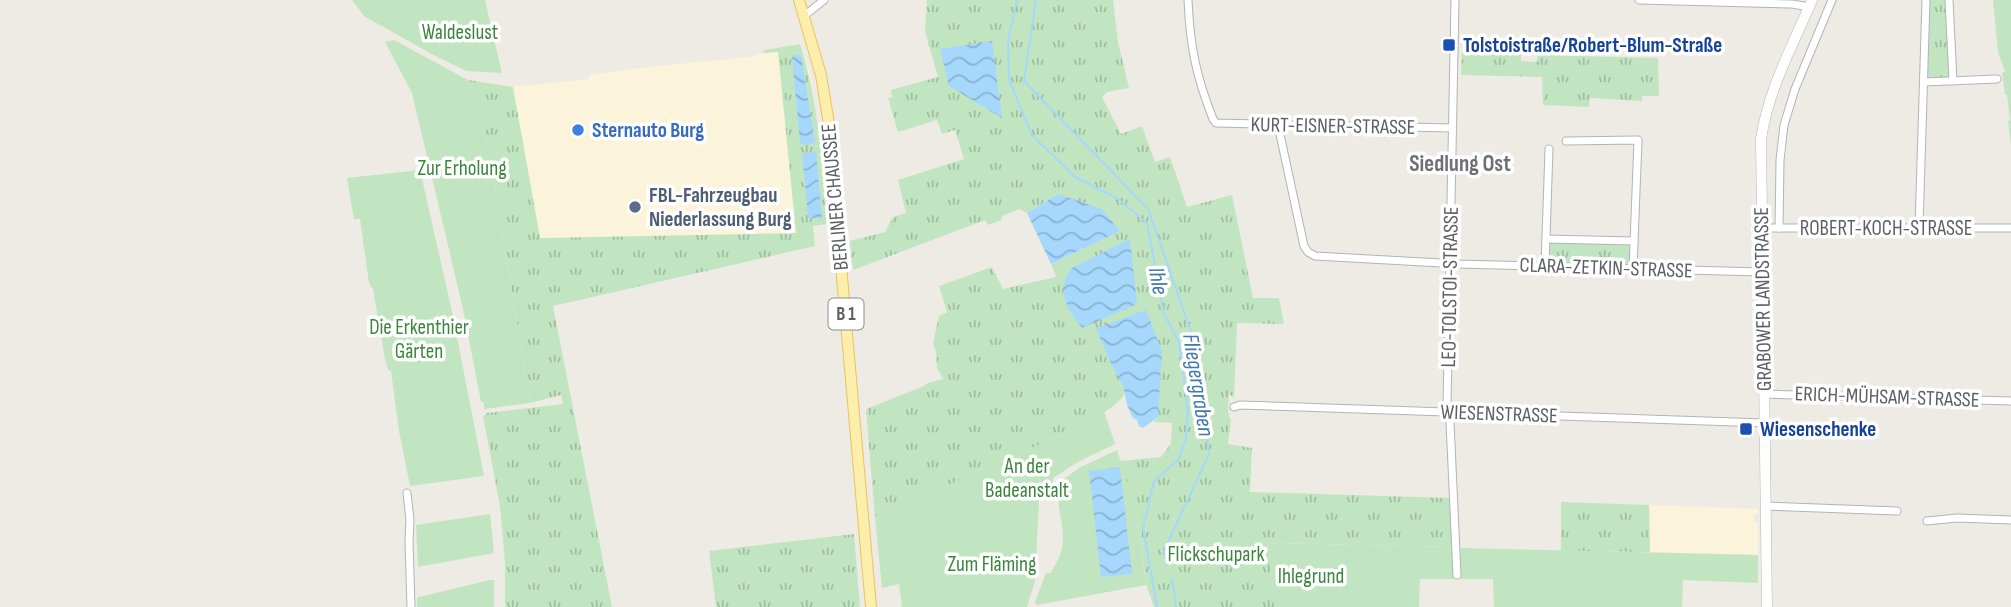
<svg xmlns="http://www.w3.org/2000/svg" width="2011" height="607" viewBox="0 0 2011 607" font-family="'Sofia Sans Condensed',sans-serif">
  <defs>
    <pattern id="grass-tufts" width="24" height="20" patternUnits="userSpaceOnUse" patternTransform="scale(1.75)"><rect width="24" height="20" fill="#c1e5c1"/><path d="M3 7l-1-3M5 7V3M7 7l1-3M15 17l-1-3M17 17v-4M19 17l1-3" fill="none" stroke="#a0bda0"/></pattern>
    <pattern id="water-waves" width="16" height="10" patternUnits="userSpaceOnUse" patternTransform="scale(1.75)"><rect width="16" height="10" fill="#a6d7fc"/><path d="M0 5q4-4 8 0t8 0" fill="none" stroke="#8ab2d0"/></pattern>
  </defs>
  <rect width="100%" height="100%" fill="#eeebe4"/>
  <g fill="#fcf4da">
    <path d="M800,44L809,70L815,105L827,224L813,226L815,246L540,238L513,87L589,79L590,75L648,67L750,57L762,53L765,50Z"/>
    <path d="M1649,505L1758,509V514L1754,515V521L1758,522V555L1650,552Z"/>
  </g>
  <g fill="url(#grass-tufts)">
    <path d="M927,0H1113L1118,42L1129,88L1107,92L1102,97L1121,134L1142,126L1155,162L1170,157L1187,207L1232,195L1253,298H1279L1284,324L1237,323L1234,398L1229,394L1228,412L1231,420L1228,444L1252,448L1250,492L1451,498L1453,547L1268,543L1275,607H1154L1146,584L1137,514L1120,461L1161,457L1171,444L1172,423L1153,422L1158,417L1113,368L1123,386L1124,395C1113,410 1095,417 1079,427L875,518L866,409L924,386L928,383L943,379L937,368L936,352L933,343L939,316L947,312L939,286L992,267L1003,289L1052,278L1056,276L1051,264L1120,231L1058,194L1027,213L1019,209L1002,216V220L988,225L985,220L853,270L850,241L885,232L893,217L906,213L898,180L964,159L955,130L942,134L937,120L898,132L888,98L892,97L891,90L938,77L925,31Z"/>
    <path d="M1930,0H1947L1951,75L1949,78L1928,77Z"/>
    <path d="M800,44C819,103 822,163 827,224L813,226L815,246L553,306L612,607H505V563L500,506L483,416L487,413L563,404L561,395L530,403L491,161L468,80L513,87L540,238L796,233L778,52L762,53L765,50Z"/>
    <path d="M1462,52L1521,54V61L1537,62L1538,55L1658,58L1659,96H1642V101L1590,98L1589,107L1543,105L1542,77L1461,75Z"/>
    <path d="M1550,242L1629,244L1630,262L1626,266L1552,263L1548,260Z"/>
    <path d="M1561,502L1649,505L1650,552L1561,551Z"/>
    <path d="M854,534L860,607H716L709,551Z"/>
  </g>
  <g fill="#c1e5c1">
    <path d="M352,0H485L502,73L467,71L437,57L364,16Z"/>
    <path d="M1993,0H2011V146L2008,121L2010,120L2007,95H2005L2002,73L2005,72L1998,52Z"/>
    <path d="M394,40L468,80L491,161L530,403L484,409V402H481L463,309L412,93L385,42Z"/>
    <path d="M420,170L453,316L484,476L410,486L399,431L391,371L388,370L385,359L373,289L369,283L360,219H354L347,178Z"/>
    <path d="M1104,411L1115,444L1078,462L1053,478V494L1039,500L1035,581L1027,607H902L899,584L882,588L875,518L1079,427Z"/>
    <path d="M1117,450L1137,514L1146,585L1037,605L1035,602L1046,573H1051C1055,565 1061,556 1062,547C1066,522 1054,509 1060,482L1079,468Z"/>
    <path d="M490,514L494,553L418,567L416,525Z"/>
    <path d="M1268,543L1453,547L1454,579H1420L1419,607H1275Z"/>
    <path d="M1459,548L1758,555V583L1683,580L1682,607H1494L1493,579H1460Z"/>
    <path d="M490,580H494V607H417V598L419,597Z"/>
  </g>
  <g fill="url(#water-waves)">
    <path d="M992,41L1002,118L949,86L940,49Z"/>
    <path d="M796,55H801L815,142L807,145L801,144L800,141L792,57Z"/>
    <path d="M816,151L822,218H808L802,154Z"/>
    <path d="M1058,194L1102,209L1120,231L1051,264L1027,213Z"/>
    <path d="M1130,239L1137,304L1082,328L1069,310L1063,293L1065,278L1072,268Z"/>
    <path d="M1146,310L1162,351L1158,417L1143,428L1139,426L1137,420L1133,418L1127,405L1123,386L1113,368L1096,328Z"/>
    <path d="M1120,467L1132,574L1101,577L1089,471Z"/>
  </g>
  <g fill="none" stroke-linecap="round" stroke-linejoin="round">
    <g stroke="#a6d7fc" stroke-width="2">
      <path d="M1017,0L1008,41L1009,80L1032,135L1075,177L1118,199L1147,223L1164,314L1179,342L1188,411L1186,438L1179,459L1154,481L1143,528L1157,607"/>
      <path d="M1036,0L1024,81L1148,209L1194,340L1199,367L1209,454L1164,551L1167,565"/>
      <path d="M1172,579L1176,607"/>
    </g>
    <defs>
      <g id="street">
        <path d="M1188,0C1190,46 1196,76 1213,119L1216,123L1453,128"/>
        <path d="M1455,0L1447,404L1450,422L1457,575"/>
        <path d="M1639,0L1792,4L1809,7"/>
        <path d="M1949,0L1953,81"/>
        <path d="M804,16L824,0"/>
        <path d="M1924,82L1997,79"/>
        <path d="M1278,125L1304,246L1308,252L1315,256L1459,264L1762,272"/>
        <path d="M1566,141L1638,140L1633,269"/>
        <path d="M1919,227L1926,0"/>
        <path d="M1761,228H2011"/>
        <path d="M1779,228L1780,160L1784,125L1795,89L1832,0"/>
        <path d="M1546,239L1634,241"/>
        <path d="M1545,266L1549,149"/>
        <path d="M1764,394L2011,401"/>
        <path d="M1234,407L1240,405L1764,423"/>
        <path d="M407,493L410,520L409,542L411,607"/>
        <path d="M1766,506L1897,511"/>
        <path d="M1927,521L1957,518L2011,520"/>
      </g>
      <path id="secondary" d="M1767,607L1761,139C1768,90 1793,45 1812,0"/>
      <path id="primary" d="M799,0L821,75L828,118L871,607"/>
    </defs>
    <use href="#street" stroke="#b1b4b8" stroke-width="9"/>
    <use href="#secondary" stroke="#b3b6bb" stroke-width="11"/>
    <use href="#primary" stroke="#ecc35f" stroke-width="12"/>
    <use href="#street" stroke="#fff" stroke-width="7"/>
    <use href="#secondary" stroke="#fff" stroke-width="10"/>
    <use href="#primary" stroke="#fceeab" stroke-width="10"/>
  </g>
  <g fill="#1a4fb4" stroke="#fff" stroke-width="2.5">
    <rect x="1442" y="38" width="14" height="14" rx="3.5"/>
    <rect x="1739" y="422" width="14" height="14" rx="3.5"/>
  </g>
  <circle fill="#3f7fe0" stroke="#fff" stroke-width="2.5" cx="578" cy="130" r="7"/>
  <circle fill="#5c6f8a" stroke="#fff" stroke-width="2.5" cx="635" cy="207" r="7"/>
  <g text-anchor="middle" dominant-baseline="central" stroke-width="7" stroke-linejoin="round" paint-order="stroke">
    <rect fill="#fff" stroke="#8d8f92" stroke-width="2" x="828.5" y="298.5" width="35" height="31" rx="5"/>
    <g font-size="19" font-weight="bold" fill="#5c5f64">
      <text x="846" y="314">B 1</text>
    </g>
    <g font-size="21" fill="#39863c" stroke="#fff">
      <text x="460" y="32">Waldeslust</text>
      <text x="462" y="168">Zur Erholung</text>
      <text x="419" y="327">Die Erkenthier<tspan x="419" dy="24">Gärten</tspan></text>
      <text x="1027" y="466">An der<tspan x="1027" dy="24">Badeanstalt</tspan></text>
      <text x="1216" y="554">Flickschupark</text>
      <text x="992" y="564">Zum Fläming</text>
      <text x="1311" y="576">Ihlegrund</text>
    </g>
    <g font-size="21" font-weight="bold" fill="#164399" stroke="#fff" text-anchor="start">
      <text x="1463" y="45">Tolstoistraße/Robert-Blum-Straße</text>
      <text x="1760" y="429">Wiesenschenke</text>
    </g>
    <g font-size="21" fill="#5c5f64" stroke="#fff">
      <text transform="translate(1333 126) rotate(1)">KURT-EISNER-STRASSE</text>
      <text transform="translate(835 197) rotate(-95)">BERLINER CHAUSSEE</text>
      <text x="1886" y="228">ROBERT-KOCH-STRASSE</text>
      <text transform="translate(1606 268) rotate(2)">CLARA-ZETKIN-STRASSE</text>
      <text transform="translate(1450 287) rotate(-89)">LEO-TOLSTOI-STRASSE</text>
      <text transform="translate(1763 299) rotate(-91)">GRABOWER LANDSTRASSE</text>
      <text transform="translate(1887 397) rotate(2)">ERICH-MÜHSAM-STRASSE</text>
      <text transform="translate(1499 414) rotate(2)">WIESENSTRASSE</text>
    </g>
    <g font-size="21" font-weight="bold" fill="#366cbe" stroke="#fff" text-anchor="start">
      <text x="592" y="130">Sternauto Burg</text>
    </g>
    <g font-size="21" font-weight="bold" fill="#4e5e75" stroke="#fff" text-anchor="start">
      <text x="649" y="195">FBL-Fahrzeugbau<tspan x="649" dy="24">Niederlassung Burg</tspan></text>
    </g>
    <g font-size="23" font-weight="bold" fill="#6d7176" stroke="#fff">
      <text x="1460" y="164">Siedlung Ost</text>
    </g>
    <g font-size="23" font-style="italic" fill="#4378ae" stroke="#fff">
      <text transform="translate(1158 281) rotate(80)">Ihle</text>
      <text transform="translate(1198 385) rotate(81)">Fliegergraben</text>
    </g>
  </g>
</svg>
